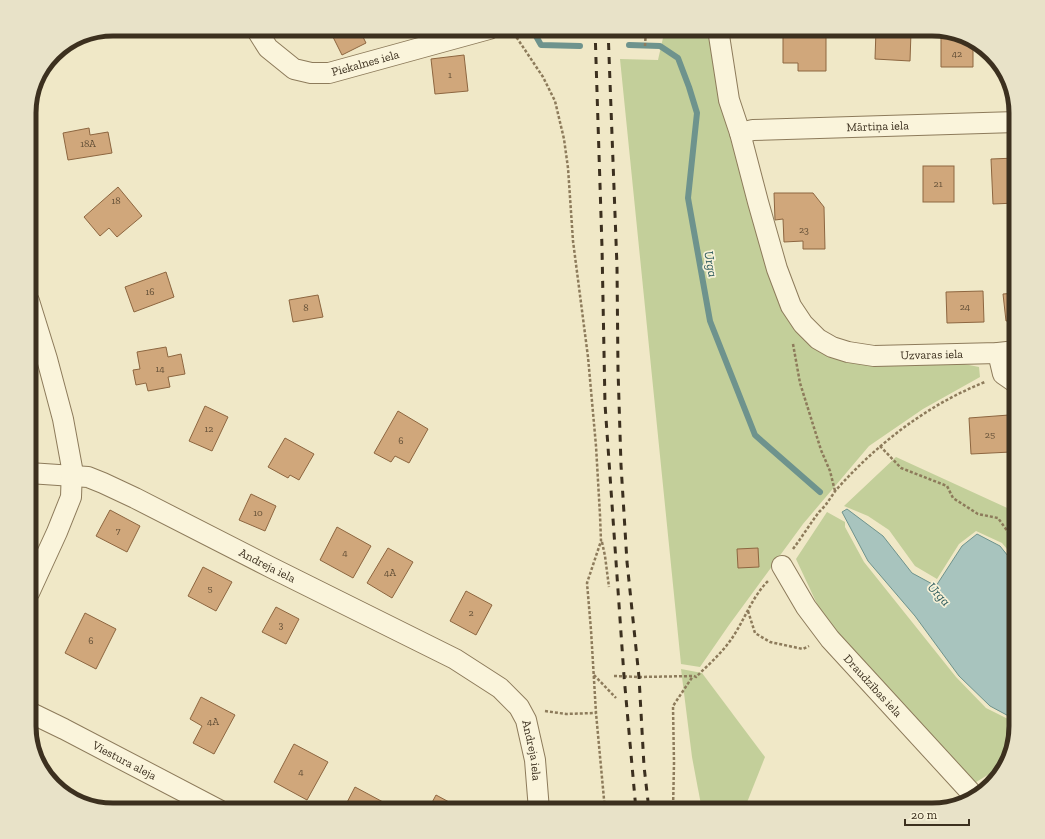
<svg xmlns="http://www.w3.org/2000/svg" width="1045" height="839" viewBox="0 0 1045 839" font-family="'Zilla Slab',serif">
  <rect width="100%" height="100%" fill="#f0e8c7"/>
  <g fill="#c3cf9a">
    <path d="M665,29H710L721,107L781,310L824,353L964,364L979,367L980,377L923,409L869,446L803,524L729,625L700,667L681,664L620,59L658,60Z"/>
    <path d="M896,457L1016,512V560L1002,543L976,531L959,544L937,579L915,566L889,530L868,516L844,506Z"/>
    <path d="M827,512L845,522V527L864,562L956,677L986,708L1016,723L1011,753L1003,768H999L973,784L825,621L796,559Z"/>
    <path d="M681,669L702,673L765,757L744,810H702L692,757Z"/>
  </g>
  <path fill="#a8c4be" stroke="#6e938d" d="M847,509L883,536L912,573L936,586L962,546L977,534L1000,546L1016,566V720L990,706L959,676L915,616L868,561L842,512Z"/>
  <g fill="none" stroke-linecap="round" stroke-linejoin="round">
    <g stroke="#6e938d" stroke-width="6">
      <path d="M532,29L541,45L580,46"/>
      <path d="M629,45L660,46L678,58L689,87L697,113L688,198L710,321L755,435L820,492"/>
    </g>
  </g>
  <g fill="#d0a77b" stroke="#8d6640">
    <path d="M335,29H359L366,43L342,55L330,31Z"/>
    <path d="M783,29L826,30V71H798V63H783Z"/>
    <path d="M876,30L911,32L910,61L875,59Z"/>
    <path d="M968,37L973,41V67H941V38Z"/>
    <path d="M464,55L468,91L435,94L431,59Z"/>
    <path d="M89,128L90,135L108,132L112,153L68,160L63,133Z"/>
    <path d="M1016,158V203L993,204L991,159Z"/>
    <rect x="923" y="166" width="31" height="36"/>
    <path d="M118,187L142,216L117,237L109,228L100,236L84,217Z"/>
    <path d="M774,193H813L824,207L825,249H803V241L784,242L783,219L775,220Z"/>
    <path d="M166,272L174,297L134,312L125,287Z"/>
    <path d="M983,291L984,322L947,323L946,292Z"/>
    <path d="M1016,293V320L1006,321L1003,294Z"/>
    <path d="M318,295L323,317L293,322L289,300Z"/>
    <path d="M166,347L168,357L181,354L185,374L168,377L170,387L148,391L146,383L136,385L133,370L140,369L137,352Z"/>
    <path d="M205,406L228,417L212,451L189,441Z"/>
    <path d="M398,411L428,429L409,463L395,456L391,462L374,453Z"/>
    <path d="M1009,415L1011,452L971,454L969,418Z"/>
    <path d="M285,438L314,454L299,480L290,475L288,478L268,467Z"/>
    <path d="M251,494L276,506L265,531L239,520Z"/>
    <path d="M110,510L140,526L127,552L96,536Z"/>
    <path d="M29,523L36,526L29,544Z"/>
    <path d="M337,527L371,546L353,578L320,560Z"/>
    <path d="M388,548L413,562L392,598L367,583Z"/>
    <path d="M758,548L759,567L738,568L737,549Z"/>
    <path d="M203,567L232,582L216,611L188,596Z"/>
    <path d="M466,591L492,605L476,635L450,621Z"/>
    <path d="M276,607L299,619L286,644L262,632Z"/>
    <path d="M85,613L116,629L96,669L65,653Z"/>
    <path d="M201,697L235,715L214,754L193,743L202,726L190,719Z"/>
    <path d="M294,744L328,762L307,800L274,782Z"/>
    <path d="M355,787L383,802L379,810H343Z"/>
    <path d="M436,795L464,810H428Z"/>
  </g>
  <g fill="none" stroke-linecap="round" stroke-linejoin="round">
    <defs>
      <g id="minor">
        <path id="s1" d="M256,29L268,48L294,69L311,73H329L489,29"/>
        <path id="s2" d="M718,29L729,100L740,133L758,202L777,269L791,306L803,324L818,339L832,347L848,352L874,356L998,353L1016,351"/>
        <path id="s3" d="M740,133L753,130L1016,122"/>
        <path d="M998,353L1003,374L1016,383"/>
        <path id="s4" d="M29,473L88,477L103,483L135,498L272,568L455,659L500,688L519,707L526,720L535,760L539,810"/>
        <path id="s5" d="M782,566L806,607L830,639L975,797"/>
        <path d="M29,593L57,532L71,497L72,468L63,419L47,359L29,301"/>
        <path id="s6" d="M29,712L64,729L219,810"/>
      </g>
    </defs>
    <use href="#minor" stroke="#8d7b5b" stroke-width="22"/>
    <g stroke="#8d7b5b" stroke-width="2.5" stroke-dasharray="3 2" stroke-linecap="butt">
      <path d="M511,29L543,77L555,101L564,139L568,168L573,241L588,357L596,446L600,515L601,541L587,583L591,630L596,713L605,810"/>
      <path d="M645,46L646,29"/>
      <path d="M793,344L800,383L821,450L830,471L835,491"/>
      <path d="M880,446L901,468L947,486L953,498L978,514L998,518L1016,543"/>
      <path d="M602,542L605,556L609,587"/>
      <path d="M793,549C802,537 810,524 819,512C822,509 825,506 827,503C830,499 833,494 836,490C877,444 927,405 985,382"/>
      <path d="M748,611L755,633L770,642L803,649L809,646"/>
      <path d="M594,675L616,698"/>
      <path d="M614,676L639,677L694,676L696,677C707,666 720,655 730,641C744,622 751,598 768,581"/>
      <path d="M545,711L566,714L596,713"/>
      <path d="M673,810L674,763L673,706L693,676"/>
    </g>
    <use href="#minor" stroke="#faf4db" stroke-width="20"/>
    <g stroke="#3c301f" stroke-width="3" stroke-dasharray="7 7" stroke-linecap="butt">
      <path d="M595,29L602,247L605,404L624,676L636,810"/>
      <path d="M608,29L617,267L618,370L621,465L627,562L639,677L644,766L649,810"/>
    </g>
  </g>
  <g text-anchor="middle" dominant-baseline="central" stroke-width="3.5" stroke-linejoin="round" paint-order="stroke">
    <g font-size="10" fill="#614e36">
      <text x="957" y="54">42</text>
      <text x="450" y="75">1</text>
      <text x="88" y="144">18A</text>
      <text x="938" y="184">21</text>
      <text x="116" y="201">18</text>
      <text x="804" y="230">23</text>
      <text x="150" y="292">16</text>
      <text x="965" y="307">24</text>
      <text x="306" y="308">8</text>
      <text x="160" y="369">14</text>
      <text x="209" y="429">12</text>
      <text x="990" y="435">25</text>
      <text x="401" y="441">6</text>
      <text x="258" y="513">10</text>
      <text x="118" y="531">7</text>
      <text x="345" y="553">4</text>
      <text x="390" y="573">4A</text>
      <text x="210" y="589">5</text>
      <text x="471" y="613">2</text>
      <text x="281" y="625">3</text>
      <text x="91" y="641">6</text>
      <text x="213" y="722">4A</text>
      <text x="301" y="772">4</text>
    </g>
    <g font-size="12" fill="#3c301f" stroke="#f7f1d7">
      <text stroke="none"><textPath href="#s1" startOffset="129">Piekalnes iela</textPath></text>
      <text stroke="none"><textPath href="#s3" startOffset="138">Mārtiņa iela</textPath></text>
      <text stroke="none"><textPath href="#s2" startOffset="447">Uzvaras iela</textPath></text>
      <text stroke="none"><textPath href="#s4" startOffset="259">Andreja iela</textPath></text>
      <text stroke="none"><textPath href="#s5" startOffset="151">Draudzības iela</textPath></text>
      <text stroke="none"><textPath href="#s4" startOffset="595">Andreja iela</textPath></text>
      <text stroke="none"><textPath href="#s6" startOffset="107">Viestura aleja</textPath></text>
    </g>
    <g font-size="13" font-style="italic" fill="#2e5b5d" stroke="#f7f1d7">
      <text transform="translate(711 264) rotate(80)">Urga</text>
      <text transform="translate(939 594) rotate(47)">Urga</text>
    </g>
  </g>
  <path d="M0 0H1045V839H0ZM113 36H932A77 77 0 0 1 1009 113V726A77 77 0 0 1 932 803H113A77 77 0 0 1 36 726V113A77 77 0 0 1 113 36Z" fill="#e8e2c8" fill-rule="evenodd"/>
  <path fill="none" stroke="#3c301f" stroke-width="5" d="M113 36H932A77 77 0 0 1 1009 113V726A77 77 0 0 1 932 803H113A77 77 0 0 1 36 726V113A77 77 0 0 1 113 36Z"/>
  <path d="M905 819v6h64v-6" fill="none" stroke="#3c301f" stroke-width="2"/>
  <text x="911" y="819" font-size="12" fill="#3c301f" stroke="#f7f1d7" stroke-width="3" paint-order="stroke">20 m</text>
</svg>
